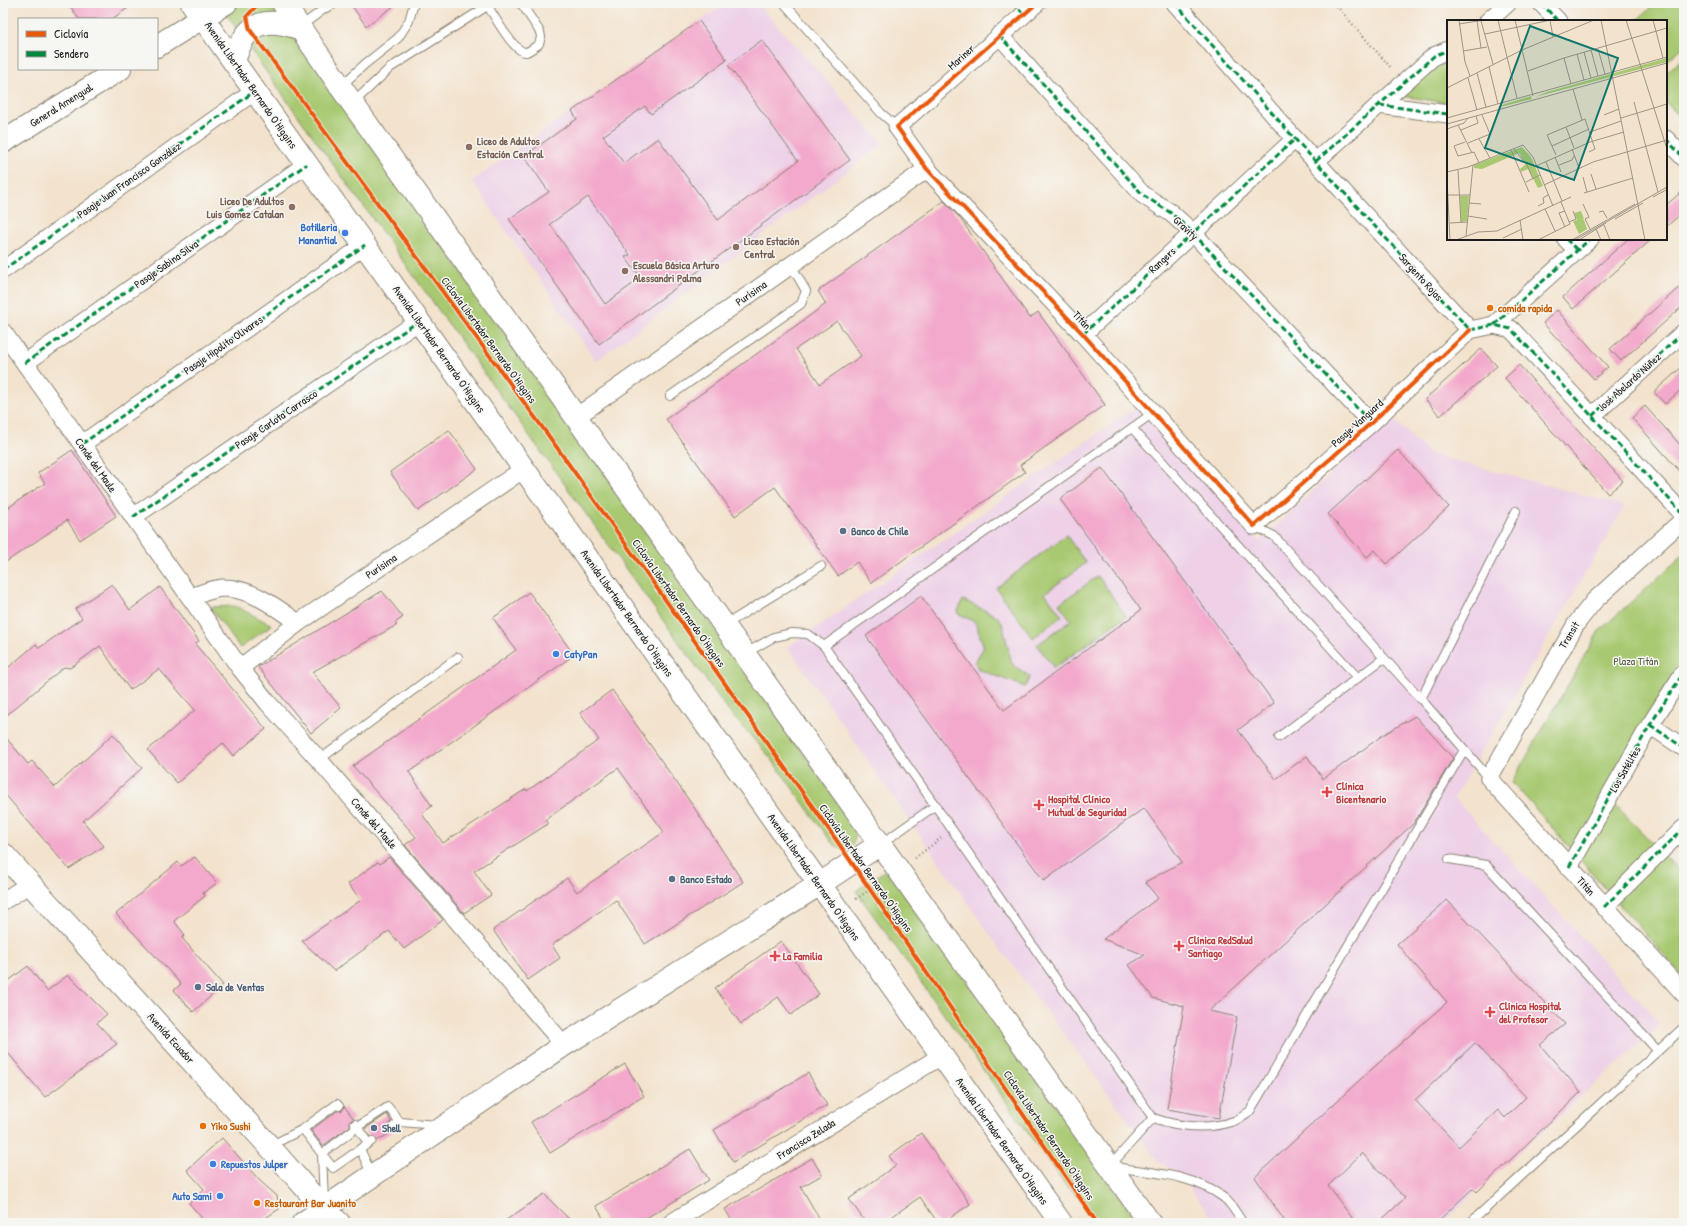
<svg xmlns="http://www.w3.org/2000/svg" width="1687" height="1226" viewBox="0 0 1687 1226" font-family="'Patrick Hand',sans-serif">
  <rect width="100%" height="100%" fill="#f6f6f2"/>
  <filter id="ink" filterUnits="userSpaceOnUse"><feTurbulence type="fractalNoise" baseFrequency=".025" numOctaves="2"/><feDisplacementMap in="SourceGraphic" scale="8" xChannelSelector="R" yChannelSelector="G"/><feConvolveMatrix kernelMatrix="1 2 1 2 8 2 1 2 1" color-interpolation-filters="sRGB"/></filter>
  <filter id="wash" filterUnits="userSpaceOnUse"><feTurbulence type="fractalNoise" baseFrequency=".012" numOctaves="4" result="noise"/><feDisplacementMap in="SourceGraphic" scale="16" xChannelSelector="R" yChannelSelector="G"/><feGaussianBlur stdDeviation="0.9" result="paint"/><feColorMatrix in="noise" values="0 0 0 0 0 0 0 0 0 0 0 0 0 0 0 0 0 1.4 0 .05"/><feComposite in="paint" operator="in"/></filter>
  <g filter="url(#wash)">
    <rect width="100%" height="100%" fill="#f3e3cd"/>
    <g fill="#eed0e7">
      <path d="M726,3H757L883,144L596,361L472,181Z"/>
      <path d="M1138,406L1260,541L1391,417L1430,454L1625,506L1454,798L1661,1024L1442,1223H1216L1179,1174L1160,1163L995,942L788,647Z"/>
    </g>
    <g fill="#a8c971" stroke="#627246">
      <path d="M219,3H271L852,822L856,835L852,846C843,851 838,849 832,843L770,757L730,713L257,59Z"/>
      <path d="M1656,3H1684V46L1666,62V21H1636Z"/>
      <path d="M1684,57V123L1666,102V73Z"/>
      <path d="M1448,58V103L1403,96Z"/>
      <path d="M1066,535L1086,563L1045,593L1062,616L1033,638L996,588Z"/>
      <path d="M1684,554V676L1604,793L1684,876V978L1512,782L1599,631Z"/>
      <path d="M1098,576L1126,616L1054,668L1037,645L1071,620L1059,604Z"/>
      <path d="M963,600L997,616L1002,623L1012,664L1030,677L1025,687L978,669L975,662L984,647L975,622L957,613Z"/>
      <path d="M235,606L272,625L240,648L210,607Z"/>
      <path d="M884,871L890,874L1139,1223H1102L1061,1179L856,891Z"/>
    </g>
    <g id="blocks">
      <g fill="#f3a9cb" fill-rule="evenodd">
        <path d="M68,3H135L112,19H79Z"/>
        <path d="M350,3H398L366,26Z"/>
        <path d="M699,21L727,60L651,114L645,106L603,136L624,163L658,138L718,220L798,161L728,65L762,40L850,160L599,344L509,219L549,192L524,156L577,119L572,111ZM588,197L630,255L625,257L641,278L605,304L550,224Z"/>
        <path d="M1684,190V211L1666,227V205Z"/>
        <path d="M944,201L959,217L1030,318L1038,312L1105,405L1020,465L1025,472L871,583L857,562L838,576L775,487L735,516L666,419L826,304L818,291ZM837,321L861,356L820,384L796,349Z"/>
        <path d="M1628,239H1652L1573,309L1563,297Z"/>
        <path d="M1684,283V305L1621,361L1610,349Z"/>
        <path d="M1557,310L1608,367L1594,379L1543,323Z"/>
        <path d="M1481,349L1497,366L1440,416L1425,399Z"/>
        <path d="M1519,365L1623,481L1608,494L1505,378Z"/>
        <path d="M1684,365V387L1665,404L1654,392Z"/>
        <path d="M1645,406L1684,449V476L1632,418Z"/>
        <path d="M449,430L477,469L418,511L390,472Z"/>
        <path d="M72,450L116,516L80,540L67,520L3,564V511L45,483L38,473Z"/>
        <path d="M1398,450L1449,507L1387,564L1375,550L1367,557L1328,514Z"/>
        <path d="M1102,468L1274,703L1238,730L1276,779L1307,756L1323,779L1383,735L1415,716L1453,758L1414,823L1209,1011L1237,1017L1219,1118L1167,1109L1184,1006L1153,998L1129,965L1145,955L1103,939L1158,898L1145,882L1182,862L1144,808L1044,881L866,636L921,596L1004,710L1141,610L1060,499Z"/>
        <path d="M112,584L130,610L160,587L199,641L195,644L266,729L233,756L223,743L177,783L148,750L195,710L159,669L130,690L100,646L70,668L64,667L3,718V672L36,644L39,648L82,618L75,609Z"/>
        <path d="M382,591L403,617L395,623L397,625L312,672L341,708L311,733L258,667Z"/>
        <path d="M529,592L574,655L409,772L432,806L422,814L443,843L526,789L527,791L599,740L580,713L612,690L695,809L743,882L645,944L616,900L552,945L560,958L528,980L493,930L567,878L577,892L664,832L618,768L545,820L548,824L474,871L491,895L464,913L405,845L416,837L353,766L516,650L493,618Z"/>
        <path d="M3,734L28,764L32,761L55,787L113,734L142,768L83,821L104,846L69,869L3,792Z"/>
        <path d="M195,857L217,883L203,893L205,896L174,921L185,935L182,938L223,985L193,1012L174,990L181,984L116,914L178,862L181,866Z"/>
        <path d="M389,857L443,920L404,949L389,931L334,971L302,941L361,900L348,884L378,862L380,864Z"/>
        <path d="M1447,900L1565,1024L1540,1045L1581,1092L1477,1192L1473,1188L1436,1223H1378L1405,1198L1362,1153L1328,1186L1356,1223H1286L1255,1177L1362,1078L1447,1002L1397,944ZM1475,1043L1526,1097L1505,1118L1498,1110L1459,1147L1415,1100Z"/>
        <path d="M781,941L819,994L791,1015L778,997L741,1024L715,988Z"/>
        <path d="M28,966L47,991L68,975L107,1014L97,1023L117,1044L45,1097L3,1047V985Z"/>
        <path d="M625,1064L644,1096L550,1153L531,1122Z"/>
        <path d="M808,1073L827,1105L733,1162L714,1130Z"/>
        <path d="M344,1106L354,1119L350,1121V1126L323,1146L311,1130L337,1111L343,1110Z"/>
        <path d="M387,1114L391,1121L389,1124V1129L393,1131L377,1141L376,1138L370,1136L365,1129Z"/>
        <path d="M921,1133L970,1204L943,1223H938L920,1197L883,1223H866L849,1199L896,1165L889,1156Z"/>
        <path d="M222,1138L260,1181L277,1196L279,1209L258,1223H206L189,1203L204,1189L187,1170Z"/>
        <path d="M690,1149L709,1180L638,1223H606L596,1206Z"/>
        <path d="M812,1158L822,1175L801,1187L822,1223H733L725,1209Z"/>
        <path d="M544,1194L573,1223H502Z"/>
      </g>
    </g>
  </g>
  <g filter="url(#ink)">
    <use href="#blocks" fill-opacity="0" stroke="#888074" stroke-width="1"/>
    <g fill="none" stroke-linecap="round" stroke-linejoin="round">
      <defs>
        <g id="lane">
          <path d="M784,3L881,113L897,127"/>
          <path d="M487,5C494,15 514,53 526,52C530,51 536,46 539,44L541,37L540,32L523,6L519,3"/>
          <path d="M300,27L324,9L336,3"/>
          <path d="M341,86L365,64L398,38L409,21L414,3"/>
          <path d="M353,103L390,68L492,3"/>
          <path d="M670,396L801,304L806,291L791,265"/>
          <path d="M1132,428L1358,678"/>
          <path d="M1254,526L1274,536L1421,699L1489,778"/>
          <path d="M725,625L821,566"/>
          <path d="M824,646L1153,413"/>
          <path d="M746,653L774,637L792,633L808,634L824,646L1153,1118C1179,1127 1208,1130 1234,1121C1240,1119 1245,1114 1250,1111L1464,750"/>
          <path d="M1421,699L1516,511"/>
          <path d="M1279,737L1384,658"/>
          <path d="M319,760L458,657"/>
          <path d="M881,844L936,805"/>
          <path d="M1449,859L1486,865L1658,1051"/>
          <path d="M355,1124L368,1143"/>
          <path d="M394,1126L400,1122L438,1125"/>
          <path d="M303,1129L337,1104L339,1106"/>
          <path d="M372,1141L333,1168L322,1154L357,1127L388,1107L400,1122"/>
          <path d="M270,1146L303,1129L322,1154L324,1202"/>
          <path d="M360,1149L372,1175"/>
          <path d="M1111,1165L1153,1118"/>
          <path d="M1114,1167C1151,1173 1194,1174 1224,1198C1232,1204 1237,1215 1243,1223"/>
          <path d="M1470,1223L1684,1027"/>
        </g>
        <g id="street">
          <path d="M1037,3L897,127L927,169L1083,334L1254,526L1371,423L1470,330"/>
          <path d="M1175,3L1295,139L1470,330"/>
          <path d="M1541,3L1558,21"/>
          <path d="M1488,21L1508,3"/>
          <path d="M999,35L1143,195L1171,213L1192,232L1371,423"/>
          <path d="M1379,105L1448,114"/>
          <path d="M1666,139L1684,158"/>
          <path d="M1316,161L1434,56L1448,50"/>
          <path d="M1566,239L1577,250"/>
          <path d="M3,270L255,91"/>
          <path d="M1494,325L1590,239"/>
          <path d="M1470,330L1494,325L1511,329L1684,515"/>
          <path d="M3,332L240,668L268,703L319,760L564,1045"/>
          <path d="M1083,334L1295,139"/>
          <path d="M25,363L307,164"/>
          <path d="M1592,416L1684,332"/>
          <path d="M576,417L927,169"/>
          <path d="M82,444L365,245"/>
          <path d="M133,517L419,321"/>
          <path d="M1684,519L1594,601L1576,624L1489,778L1684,994"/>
          <path d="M190,597C200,594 211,589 223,588C251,588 276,607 298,623"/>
          <path d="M240,668L298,623L524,469"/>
          <path d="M1650,725L1684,748"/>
          <path d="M1569,867L1650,725L1684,672"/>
          <path d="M3,901L30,884"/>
          <path d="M1604,907L1684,828"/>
          <path d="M671,1223L941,1056"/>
        </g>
        <g id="secondary">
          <path d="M157,46L226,3"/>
          <path d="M3,142L120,69"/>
          <path d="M3,854L269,1146L324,1209L339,1223"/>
          <path d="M303,1223L564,1045L820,884L880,844"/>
        </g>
        <g id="primary">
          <path d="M192,3L1061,1223"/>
          <path d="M283,3L340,86L1150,1223"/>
          <path d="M234,62C245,23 262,16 299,28"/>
        </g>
      </defs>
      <use href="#lane" stroke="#888074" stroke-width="10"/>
      <use href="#street" stroke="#888074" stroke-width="19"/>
      <use href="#secondary" stroke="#888074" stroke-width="24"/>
      <use href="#primary" stroke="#888074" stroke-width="24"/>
      <g stroke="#888074" stroke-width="2.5" stroke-dasharray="1 3" stroke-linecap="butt">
        <path d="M1334,3L1392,69"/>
        <path d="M915,858L941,838"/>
        <path d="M856,899L881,882"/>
      </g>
      <use href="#lane" stroke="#fff" stroke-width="8"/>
      <use href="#street" stroke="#fff" stroke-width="17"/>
      <use href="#secondary" stroke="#fff" stroke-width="22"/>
      <use href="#primary" stroke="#fff" stroke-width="22"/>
      <g stroke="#00873e" stroke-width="3" stroke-dasharray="6 3" stroke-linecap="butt">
        <path d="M1013,3L1024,14"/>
        <path d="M1175,3L1295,139L1470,330"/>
        <path d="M1541,3L1558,21"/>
        <path d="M999,35L1143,195L1171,213L1192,232L1371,423"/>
        <path d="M1379,105L1448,114"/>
        <path d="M1666,139L1684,158"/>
        <path d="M1316,161L1434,56L1448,50"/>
        <path d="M1566,239L1577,250"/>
        <path d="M3,270L255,91"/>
        <path d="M1494,325L1590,239"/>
        <path d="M1470,330L1494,325L1511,329L1684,515"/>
        <path d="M1083,334L1295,139"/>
        <path d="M25,363L307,164"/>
        <path d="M1592,416L1684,332"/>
        <path d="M82,444L365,245"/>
        <path d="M133,517L419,321"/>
        <path d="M1650,725L1684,748"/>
        <path d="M1569,867L1650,725L1684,672"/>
        <path d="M1604,907L1684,828"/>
      </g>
      <defs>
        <g id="cycleway">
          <path d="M259,3L247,16L250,30L548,435L837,841L1097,1223"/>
          <path d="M1037,3L897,127L927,169L1083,334L1254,526L1371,423L1470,330"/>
        </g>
      </defs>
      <use href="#cycleway" stroke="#f6f6f2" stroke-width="6"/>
      <use href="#cycleway" stroke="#e8590c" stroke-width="4"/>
    </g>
  </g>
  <g fill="#8d6e63" stroke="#f6f6f2" stroke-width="1.5">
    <circle cx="469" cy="147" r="4"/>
    <circle cx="292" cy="207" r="4"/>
    <circle cx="736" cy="247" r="4"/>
    <circle cx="625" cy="271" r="4"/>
  </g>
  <g fill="#3f7fe0" stroke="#f6f6f2" stroke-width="1.5">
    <circle cx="345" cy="233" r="4"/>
    <circle cx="556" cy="654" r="4"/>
    <circle cx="213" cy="1164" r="4"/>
    <circle cx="220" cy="1196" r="4"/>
  </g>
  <g fill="#e8710a" stroke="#f6f6f2" stroke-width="1.5">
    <circle cx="1490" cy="308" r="4"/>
    <circle cx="203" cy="1126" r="4"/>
    <circle cx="257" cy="1203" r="4"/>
  </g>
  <g fill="#5c6f8a" stroke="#f6f6f2" stroke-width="1.5">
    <circle cx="843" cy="531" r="4"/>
    <circle cx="672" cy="879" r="4"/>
    <circle cx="198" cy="987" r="4"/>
    <circle cx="374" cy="1128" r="4"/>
  </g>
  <g fill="#e0444e" stroke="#f6f6f2" stroke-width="1.5">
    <path d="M1325 786h4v4h4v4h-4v4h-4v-4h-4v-4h4z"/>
    <path d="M1037 799h4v4h4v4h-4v4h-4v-4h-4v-4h4z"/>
    <path d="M1177 940h4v4h4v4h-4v4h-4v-4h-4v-4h4z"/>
    <path d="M773 950h4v4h4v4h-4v4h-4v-4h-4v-4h4z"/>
    <path d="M1488 1006h4v4h4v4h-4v4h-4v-4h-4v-4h4z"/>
  </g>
  <g text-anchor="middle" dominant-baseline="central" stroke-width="3" stroke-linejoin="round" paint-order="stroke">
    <g font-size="11" fill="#1c1c1c" stroke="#f6f6f2">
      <text transform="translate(961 57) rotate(-42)">Mariner</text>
      <text transform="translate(251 85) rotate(55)">Avenida Libertador Bernardo O'Higgins</text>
      <text transform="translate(61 105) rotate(-32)">General Amengual</text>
      <text transform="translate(129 180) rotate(-35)">Pasaje Juan Francisco González</text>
      <text transform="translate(1186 228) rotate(43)">Gravity</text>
      <text transform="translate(1162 260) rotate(-43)">Rangers</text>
      <text transform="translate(166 264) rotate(-35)">Pasaje Sabina Silva</text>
      <text transform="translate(1421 277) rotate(48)">Sargento Rojas</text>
      <text transform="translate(751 293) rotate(-35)">Purísima</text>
      <text transform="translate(1082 320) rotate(47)">Titán</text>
      <text transform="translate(489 340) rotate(54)">Ciclovía Libertador Bernardo O'Higgins</text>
      <text transform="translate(223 345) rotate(-35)">Pasaje Hipolito Olivares</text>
      <text transform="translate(439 349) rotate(55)">Avenida Libertador Bernardo O'Higgins</text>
      <text transform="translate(1629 382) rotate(-42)">José Abelardo Núñez</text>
      <text transform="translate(276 419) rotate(-34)">Pasaje Carlota Carrasco</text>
      <text transform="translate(1357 423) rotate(-42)">Pasaje Vanguard</text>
      <text transform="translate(96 465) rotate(55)">Conde del Maule</text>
      <text transform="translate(381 566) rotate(-34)">Purísima</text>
      <text transform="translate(679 603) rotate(55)">Ciclovía Libertador Bernardo O'Higgins</text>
      <text transform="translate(627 613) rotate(55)">Avenida Libertador Bernardo O'Higgins</text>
      <text transform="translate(1569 635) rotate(-59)">Transit</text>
      <text transform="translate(1625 769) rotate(-60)">Los Satélites</text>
      <text transform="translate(374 823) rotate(49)">Conde del Maule</text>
      <text transform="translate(866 868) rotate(55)">Ciclovía Libertador Bernardo O'Higgins</text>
      <text transform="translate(814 877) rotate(55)">Avenida Libertador Bernardo O'Higgins</text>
      <text transform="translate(1586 886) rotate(48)">Titán</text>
      <text transform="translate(171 1038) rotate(48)">Avenida Ecuador</text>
      <text transform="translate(1049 1135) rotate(56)">Ciclovía Libertador Bernardo O'Higgins</text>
      <text transform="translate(806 1139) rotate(-32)">Francisco Zelada</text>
      <text transform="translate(1002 1141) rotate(55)">Avenida Libertador Bernardo O'Higgins</text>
    </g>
    <g font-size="11" font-weight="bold" fill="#785e54" stroke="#f6f6f2" text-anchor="start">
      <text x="477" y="141">Liceo de Adultos<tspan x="477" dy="13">Estación Central</tspan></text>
      <text x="284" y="201" text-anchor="end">Liceo De Adultos<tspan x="284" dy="13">Luis Gomez Catalan</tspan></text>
      <text x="744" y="241">Liceo Estación<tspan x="744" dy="13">Central</tspan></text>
      <text x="633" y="265">Escuela Básica Arturo<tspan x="633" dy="13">Alessandri Palma</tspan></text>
    </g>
    <g font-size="11" font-weight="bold" fill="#366cbe" stroke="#f6f6f2" text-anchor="end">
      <text x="337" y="227">Botilleria<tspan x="337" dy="13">Manantial</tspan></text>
      <text x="564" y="654" text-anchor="start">CatyPan</text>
      <text x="221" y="1164" text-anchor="start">Repuestos Julper</text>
      <text x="212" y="1196">Auto Sami</text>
    </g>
    <g font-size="11" font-weight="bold" fill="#c56008" stroke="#f6f6f2" text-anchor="start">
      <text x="1498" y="308">comida rapida</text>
      <text x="211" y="1126">Yiko Sushi</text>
      <text x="265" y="1203">Restaurant Bar Juanito</text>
    </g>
    <g font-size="11" font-weight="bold" fill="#4e5e75" stroke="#f6f6f2" text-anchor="start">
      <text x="851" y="531">Banco de Chile</text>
      <text x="680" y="879">Banco Estado</text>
      <text x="206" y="987">Sala de Ventas</text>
      <text x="382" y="1128">Shell</text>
    </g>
    <g font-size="11" fill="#4d593a" stroke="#f6f6f2">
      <text x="1636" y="661">Plaza Titán</text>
    </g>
    <g font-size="11" font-weight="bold" fill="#be3a42" stroke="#f6f6f2" text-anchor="start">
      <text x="1336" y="786">Clínica<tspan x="1336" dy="13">Bicentenario</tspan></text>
      <text x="1048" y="799">Hospital Clínico<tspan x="1048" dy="13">Mutual de Seguridad</tspan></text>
      <text x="1188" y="940">Clínica RedSalud<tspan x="1188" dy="13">Santiago</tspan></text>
      <text x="783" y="956">La Familia</text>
      <text x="1499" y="1006">Clínica Hospital<tspan x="1499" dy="13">del Profesor</tspan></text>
    </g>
  </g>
  <g transform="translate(1447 20)">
    <rect width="220" height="220" fill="#f3e3cd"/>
    <path d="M220,38V42L88,77L100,72ZM84,76L85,79L49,88L58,84ZM75,127L84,137L96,166L91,168L81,149L74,152L73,149L79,144L72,133L35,149L27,148V145ZM13,176H22L20,201L14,202ZM134,191L137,199L135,200H137L140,209L132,214L126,201L130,200L127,193Z" fill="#a8c971"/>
    <path fill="none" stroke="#9d9386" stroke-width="1" d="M12,0L18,42L23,56M51,0L70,78M68,0L86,76M103,0L106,17M154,0L198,220M179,0L220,129M206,0L216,38M30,1L34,28M34,1L46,44M12,4L37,0M38,14L104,0M151,29L158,54M144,30L151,56M16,31L40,27M137,32L144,58M130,34L137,60M117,38L124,64M42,47L51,84M81,51L117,38L220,8M30,53L39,87M21,58L30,90M0,68L75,30L147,0M126,69L135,100M187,82L211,172M157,95L172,89M0,98L220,37M174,98L220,84M0,104L220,43M11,105L25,133M119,107L127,128M0,109L17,103L21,98M14,110L31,103L29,96M143,112L174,101M32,119L43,138M18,122L7,126L11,136L27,132L32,143M21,123L43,114L35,95M105,126L142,109M67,129L80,145L86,159M125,129L132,148M64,130L82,172M109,135L100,115L138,99L148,129L142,132M108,137L114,152M99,142L115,181M112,145L125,140L127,136M89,146L143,122L177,112M11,150L14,203M0,152L21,147L76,125L86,137L106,186M144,154L149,169M136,157L140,172M0,159L3,220M79,162L93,155M97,165L146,142L220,120M137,173L186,158M1,175H23M206,177L219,170M22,183L34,184M136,184L142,197L138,199L143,209M91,186L97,183L96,178L101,175M98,189L108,211M118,191L112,193L118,207M152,192L156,191L160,198M21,196L40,199M168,199L196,183M73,200L76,220M122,202L129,199L126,191M3,203L21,202M157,205L163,220M149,209L154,220M19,216L26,145M56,218L75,209M9,220L31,212L50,211L124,177M91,220L123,204L114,182M125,220L188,184M128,220L220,167M132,220L159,203"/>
    <path fill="#0f766e" fill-opacity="0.15" stroke="#0f766e" stroke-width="2" d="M83,6L171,38L127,160L38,128Z"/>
    <rect width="220" height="220" fill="none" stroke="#1c1c1c" stroke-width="2"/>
  </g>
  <rect width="1687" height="1226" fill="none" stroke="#f6f6f2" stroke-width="16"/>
  <rect x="18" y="18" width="140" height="52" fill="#f6f6f2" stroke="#9f9f9c"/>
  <rect x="26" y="31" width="20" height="6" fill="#e8590c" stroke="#9f9f9c"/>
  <text x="54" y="38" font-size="12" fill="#1c1c1c">Ciclovía</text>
  <rect x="26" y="51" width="20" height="6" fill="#00873e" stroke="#9f9f9c"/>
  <text x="54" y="58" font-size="12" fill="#1c1c1c">Sendero</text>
</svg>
